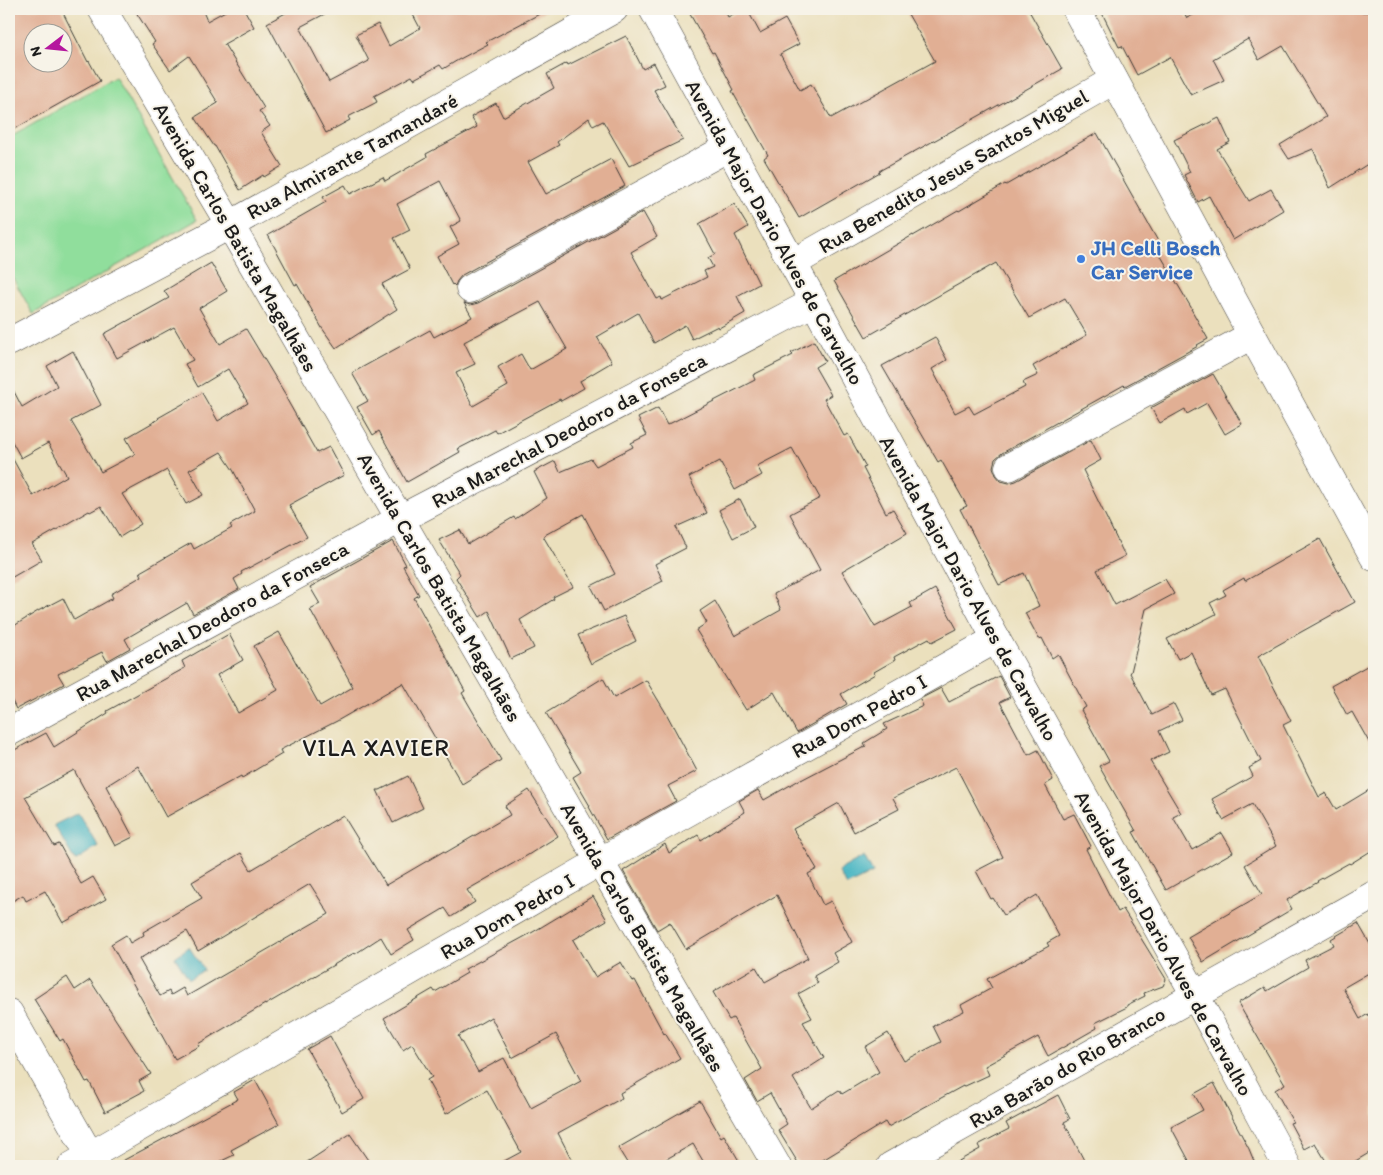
<svg xmlns="http://www.w3.org/2000/svg" width="1383" height="1175" viewBox="0 0 1383 1175" font-family="Itim,sans-serif">
  <rect width="100%" height="100%" fill="#f7f3e8"/>
  <filter id="ink" filterUnits="userSpaceOnUse"><feTurbulence type="fractalNoise" baseFrequency=".02" numOctaves="2"/><feDisplacementMap in="SourceGraphic" scale="10" xChannelSelector="R" yChannelSelector="G"/><feConvolveMatrix kernelMatrix="1 2 1 2 8 2 1 2 1" color-interpolation-filters="sRGB"/></filter>
  <filter id="wash" filterUnits="userSpaceOnUse"><feTurbulence type="fractalNoise" baseFrequency=".0096" numOctaves="4" result="noise"/><feDisplacementMap in="SourceGraphic" scale="20" xChannelSelector="R" yChannelSelector="G"/><feGaussianBlur stdDeviation="1.12" result="paint"/><feColorMatrix in="noise" values="0 0 0 0 0 0 0 0 0 0 0 0 0 0 0 0 0 1.4 0 .05"/><feComposite in="paint" operator="in"/></filter>
  <g filter="url(#wash)">
    <rect width="100%" height="100%" fill="#ebe0bd"/>
    <path fill="#90de9c" stroke="#567d5c" d="M115,77L197,220L33,314L9,271V138Z"/>
    <g fill="#48b6c3" stroke="#326970">
      <path d="M78,813L98,846L75,861L54,825Z"/>
      <path d="M864,856L873,873L847,886L838,871Z"/>
      <path d="M189,947L204,970L189,979L175,957Z"/>
    </g>
    <g id="blocks">
      <g fill="#e1af94" fill-rule="evenodd">
        <path d="M9,9H61L88,62L89,61L100,81L9,132ZM32,32H62V62H32Z"/>
        <path d="M134,9H202L207,21L229,9H244L254,27L224,44L264,108L259,111L270,126L261,132L282,166L264,177L263,175L240,190L215,146H214L195,117L218,103L189,56L170,70L152,44L155,42Z"/>
        <path d="M293,9H334L300,27L329,82L369,61L356,35L378,24L389,46L420,28L410,9H549L486,42L488,44L458,60L443,69L440,65L414,79L412,76L374,96L377,102L348,117L350,120L326,133L267,23Z"/>
        <path d="M687,9H724L728,17L742,9H747L760,33L785,19L799,44L780,54L800,90L811,84L831,118L935,61L905,9H1028L1062,69L988,111L879,171L880,172L799,218L764,158L768,155L732,91L734,90L714,52L712,53Z"/>
        <path d="M1100,9H1182L1187,18L1205,9H1278L1279,11L1369,12L1374,22V160L1330,188L1313,149L1289,159L1280,145L1326,117L1283,46L1259,60L1248,39L1213,59L1224,80L1191,95L1170,57L1137,75L1122,46L1119,47Z"/>
        <path d="M626,36L643,69L654,63L665,85L654,90L683,140L629,166L603,121L593,126L589,118L557,142L559,145L528,162L546,194L611,159L625,186L462,275L457,281L455,286L453,284L452,285L437,256L459,244L450,227L461,221L440,181L397,204L410,230L394,238L410,269L382,284L397,309L336,348L322,328L297,284L295,285L268,235L326,202L323,197L345,185L350,194L383,177L385,181L427,157L426,154L477,127L471,117L496,103L503,117L554,88L547,74L567,63L568,65Z"/>
        <path d="M1219,118L1230,142L1217,149L1249,201L1271,189L1283,210L1233,240L1209,196L1198,202L1184,175L1190,172L1174,140Z"/>
        <path d="M1097,133L1159,243L1155,246L1192,309H1191L1208,339L1197,345L1198,346L1125,386L1124,385L1002,453L995,459L993,467L996,475L1001,481L1009,483L1016,481L1091,440L1101,460L1083,470L1125,556L1097,570L1115,605L1165,579L1174,594L1146,609L1131,672L1130,673L1152,715L1174,704L1182,720L1159,731L1169,752L1150,761L1181,813L1173,817L1192,850L1222,833L1233,852L1166,890L1133,832L1136,831L1099,766L1109,761L1081,710L1086,707L1058,654L1052,658L1042,638L1039,639L1025,613L1039,606L1024,573L999,585L960,509L967,506L941,460L938,462L882,366L935,337L947,360L932,369L955,413L969,406L974,414L1025,387L1023,382L1038,375L1033,366L1087,335L1065,298L1029,318L996,263L866,337L834,281L913,235V236L958,210L959,211L1005,184L1006,185Z"/>
        <path d="M734,204L748,227L735,235L759,284L737,296L745,313L719,328L718,326L692,339L685,325L654,343L638,313L597,337L612,362L580,381L584,388L561,401L560,399L497,433L495,430L458,449L460,452L407,482L379,431L373,435L357,407L368,401L352,373L430,330L434,337L472,317L464,303L470,305L478,303L643,212L657,237L631,252L657,299L661,297L662,300L707,277L704,271L713,267L708,258L715,254L699,224ZM540,302L567,349L530,370L521,354L498,367L508,386L473,406L456,373L475,364L464,342Z"/>
        <path d="M211,263L227,291L199,308L220,344L246,329L287,397L286,398L317,453L329,447L344,475L289,505L307,537L241,572L242,574L234,579L239,589L193,614L187,603L125,639L130,648L107,661L102,652L58,674L64,684L16,709L9,695V629L38,611L63,598L74,620L113,598L111,594L142,576L140,572L191,543L194,549L232,528L230,525L255,511L233,470L221,452L189,470L203,495L186,504L167,470L122,494L141,524L120,537L101,506L90,512L89,511L32,544L42,560L9,579V452L33,496L67,476L48,443L21,458L9,436V382L22,407L57,386L47,366L73,351L101,405L71,421L101,472L135,454L126,438L159,419L158,418L202,393L218,421L248,403L228,369L198,387L185,364L193,360L174,327L117,358L104,334L169,298L164,291Z"/>
        <path d="M814,341L825,361L815,367L831,395L824,399L844,436L848,434L866,467L863,468L886,513L893,509L907,533L842,571L875,627L912,607L910,603L935,589L957,629L932,642L929,638L894,657L895,660L874,672L875,674L841,694L847,704L797,733L774,692L746,710L696,630L707,623L700,611L715,601L735,636L781,610L774,594L820,570L790,514L820,498L792,448L757,466L762,475L735,490L720,461L689,477L707,513L676,527L686,548L655,564L663,581L604,611L591,586L615,574L583,514L543,536L573,587L553,597L554,599L520,620L534,648L511,659L489,611L480,617L456,578L460,574L439,540L460,530L468,544L514,517L515,519L547,498L534,472L555,461L560,472L591,459L596,466L633,447L631,443L647,435L638,418L658,408L667,425L755,380L753,375L793,355L791,353Z"/>
        <path d="M1213,374L1242,424L1225,434L1207,403L1187,414L1185,409L1160,423L1151,408Z"/>
        <path d="M740,499L754,527L733,538L719,510Z"/>
        <path d="M1320,539L1355,602L1258,656L1291,721L1283,725L1319,797L1326,793L1336,810L1374,787V849L1350,864L1349,863L1317,881L1318,882L1287,900L1292,909L1203,962L1188,937L1262,894L1245,865L1276,846L1252,804L1223,820L1212,799L1253,776L1249,768L1261,761L1225,689L1211,695L1191,652L1178,659L1167,639L1216,614L1210,603L1226,595L1223,590L1244,578L1245,581Z"/>
        <path d="M393,541L406,565L403,566L419,595L414,598L465,691L462,693L501,760L462,784L403,683L337,721L280,750L282,754L242,778L241,776L166,817L138,766L106,786L133,837L115,846L74,770L25,797L54,846L59,844L81,884L93,877L106,899L63,923L45,891L26,901L23,895L9,903V753L46,733L54,747L108,713L107,711L185,668L182,661L229,634L243,660L217,675L238,713L278,690L254,646L279,632L320,706L353,687L310,609L320,604L310,587Z"/>
        <path d="M624,616L636,641L591,664L578,635Z"/>
        <path d="M1374,662V751L1352,712L1347,715L1331,686Z"/>
        <path d="M999,676L1010,697L1000,702L1028,755L1038,750L1053,780L1045,785L1063,819L1074,814L1091,846L1086,849L1118,912L1123,909L1166,979L1163,986L1144,993L1145,996L1127,1005V1007L1095,1023L1097,1028L1048,1056L1038,1037L985,1066L989,1075L963,1087V1086L888,1127L885,1122L813,1166H800L778,1130L787,1124L770,1093L757,1101L745,1080L762,1069L733,1018L729,1020L713,992L756,967L765,982L808,958L777,895L686,949L670,922L657,930L623,871L665,844L669,853L698,835L701,840L745,812L739,801L758,790L764,800L801,779V780L866,746L864,743L887,729L884,724L923,706L920,699L941,688L949,702ZM956,767L1003,857L976,871L991,899L993,898L1004,915L1037,895L1059,936L1047,943L1049,946L987,979L992,988L961,1005L964,1011L933,1026L941,1042L904,1061L888,1033L865,1047L879,1072L842,1094L839,1090L811,1108L793,1078L824,1058L803,1022L812,1018L798,994L818,983L814,976L838,962L833,953L852,942L831,901L823,905L808,874L817,869L793,829L839,803L854,832L899,809L893,798Z"/>
        <path d="M603,678L614,698L646,680L666,713L697,771L668,786L676,801L607,839L589,807L590,806L573,777L581,772L546,713Z"/>
        <path d="M408,776L423,808L393,823L377,790H380Z"/>
        <path d="M529,790L558,836L528,855L467,890L475,902L451,917L445,908L408,930L414,940L391,954L381,937L355,954L354,953L265,1005V1004L198,1044L199,1046L175,1059L111,944L126,935L130,943L144,935L143,932L202,898L192,882L241,853L251,870L343,815L386,885L444,851L445,853L510,815L505,806ZM310,884L329,914L187,996L183,988L171,995L169,991L160,996L139,959L187,931L198,951Z"/>
        <path d="M593,896L607,920L573,940L595,977L621,962L632,981L635,980L664,1034L665,1033L680,1058L620,1093L622,1098L558,1133L575,1166H495L521,1152L487,1090L446,1114L427,1080L432,1077L412,1044L403,1050L384,1018L433,989L435,992L467,973L465,969L533,932ZM491,1017L512,1058L556,1034L581,1081L531,1108L504,1058L478,1072L458,1036Z"/>
        <path d="M1358,923L1374,951V970L1343,988L1360,1019L1368,1014L1374,1024V1150L1347,1166H1329L1315,1143L1304,1149L1290,1123L1293,1122L1275,1090L1285,1084L1238,1003L1265,987L1267,991L1308,967L1305,960L1334,945L1331,939Z"/>
        <path d="M67,977L75,990L90,980L151,1074L139,1081L144,1091L105,1112L89,1081L86,1082L63,1039L60,1041L34,999Z"/>
        <path d="M330,1036L364,1099L342,1112L307,1049Z"/>
        <path d="M255,1080L279,1124L231,1150L234,1155L211,1166H113L238,1099L234,1092Z"/>
        <path d="M1214,1083L1249,1149L1256,1166H1192L1171,1127L1203,1110L1194,1094Z"/>
        <path d="M1058,1095L1070,1119L1064,1122L1087,1166H950L980,1149L978,1145L1009,1129L1006,1123Z"/>
        <path d="M700,1101L721,1137L724,1135L742,1166H706L693,1144L654,1166H629L618,1148Z"/>
        <path d="M350,1134L372,1166H301Z"/>
      </g>
    </g>
  </g>
  <g filter="url(#ink)">
    <use href="#blocks" fill-opacity="0" stroke="#3b3934" stroke-width="1"/>
    <g fill="none" stroke-linecap="round" stroke-linejoin="round">
      <defs>
        <g id="minor">
          <path d="M102,9L230,225L400,519L777,1166"/>
          <path d="M653,9L814,302L996,639L1195,995L1287,1166"/>
          <path d="M1076,9L1252,335L1374,557"/>
          <path d="M793,263L1114,80"/>
          <path d="M470,289L729,147"/>
          <path d="M9,342L230,225L614,9"/>
          <path d="M1009,467L1252,335"/>
          <path d="M9,732L400,519L814,302"/>
          <path d="M9,1013L96,1166"/>
          <path d="M72,1166L599,862L996,639"/>
          <path d="M891,1166L1374,895"/>
        </g>
      </defs>
      <use href="#minor" stroke="#3b3934" stroke-width="29"/>
      <use href="#minor" stroke="#fff" stroke-width="28"/>
    </g>
  </g>
  <circle fill="#3f7fe0" stroke="#f7f3e8" stroke-width="2" cx="1081" cy="259" r="5"/>
  <g text-anchor="middle" dominant-baseline="central" stroke-width="4" stroke-linejoin="round" paint-order="stroke">
    <g font-size="21" fill="#1c1c1c" stroke="#f7f3e8">
      <text transform="translate(352 156) rotate(-29)">Rua Almirante Tamandaré</text>
      <text transform="translate(953 171) rotate(-30)">Rua Benedito Jesus Santos Miguel</text>
      <text transform="translate(775 232) rotate(61)">Avenida Major Dario Alves de Carvalho</text>
      <text transform="translate(236 237) rotate(60)">Avenida Carlos Batista Magalhães</text>
      <text transform="translate(569 430) rotate(-28)">Rua Marechal Deodoro da Fonseca</text>
      <text transform="translate(440 587) rotate(60)">Avenida Carlos Batista Magalhães</text>
      <text transform="translate(969 588) rotate(61)">Avenida Major Dario Alves de Carvalho</text>
      <text transform="translate(212 621) rotate(-29)">Rua Marechal Deodoro da Fonseca</text>
      <text transform="translate(859 716) rotate(-29)">Rua Dom Pedro I</text>
      <text transform="translate(507 916) rotate(-30)">Rua Dom Pedro I</text>
      <text transform="translate(643 937) rotate(60)">Avenida Carlos Batista Magalhães</text>
      <text transform="translate(1164 943) rotate(61)">Avenida Major Dario Alves de Carvalho</text>
      <text transform="translate(1067 1067) rotate(-30)">Rua Barão do Rio Branco</text>
    </g>
    <g font-size="21" font-weight="bold" fill="#366cbe" stroke="#f7f3e8" text-anchor="start">
      <text x="1091" y="247">JH Celli Bosch<tspan x="1091" dy="24">Car Service</tspan></text>
    </g>
    <g font-size="24" letter-spacing="1" fill="#1c1c1c" stroke="#f7f3e8">
      <text x="376" y="747">VILA XAVIER</text>
    </g>
  </g>
  <rect width="1383" height="1175" fill="none" stroke="#f7f3e8" stroke-width="30"/>
  <g transform="translate(48 48) rotate(254)"><circle r="24" fill="#f7f3e8" stroke="#9f9d96"/>
  <path d="M0-4L9 19L0 12L-9 19Z" fill="#b5179e"/>
  <text y="-8" font-size="14" font-weight="bold" text-anchor="middle" fill="#1c1c1c">N</text>
  </g>
</svg>
